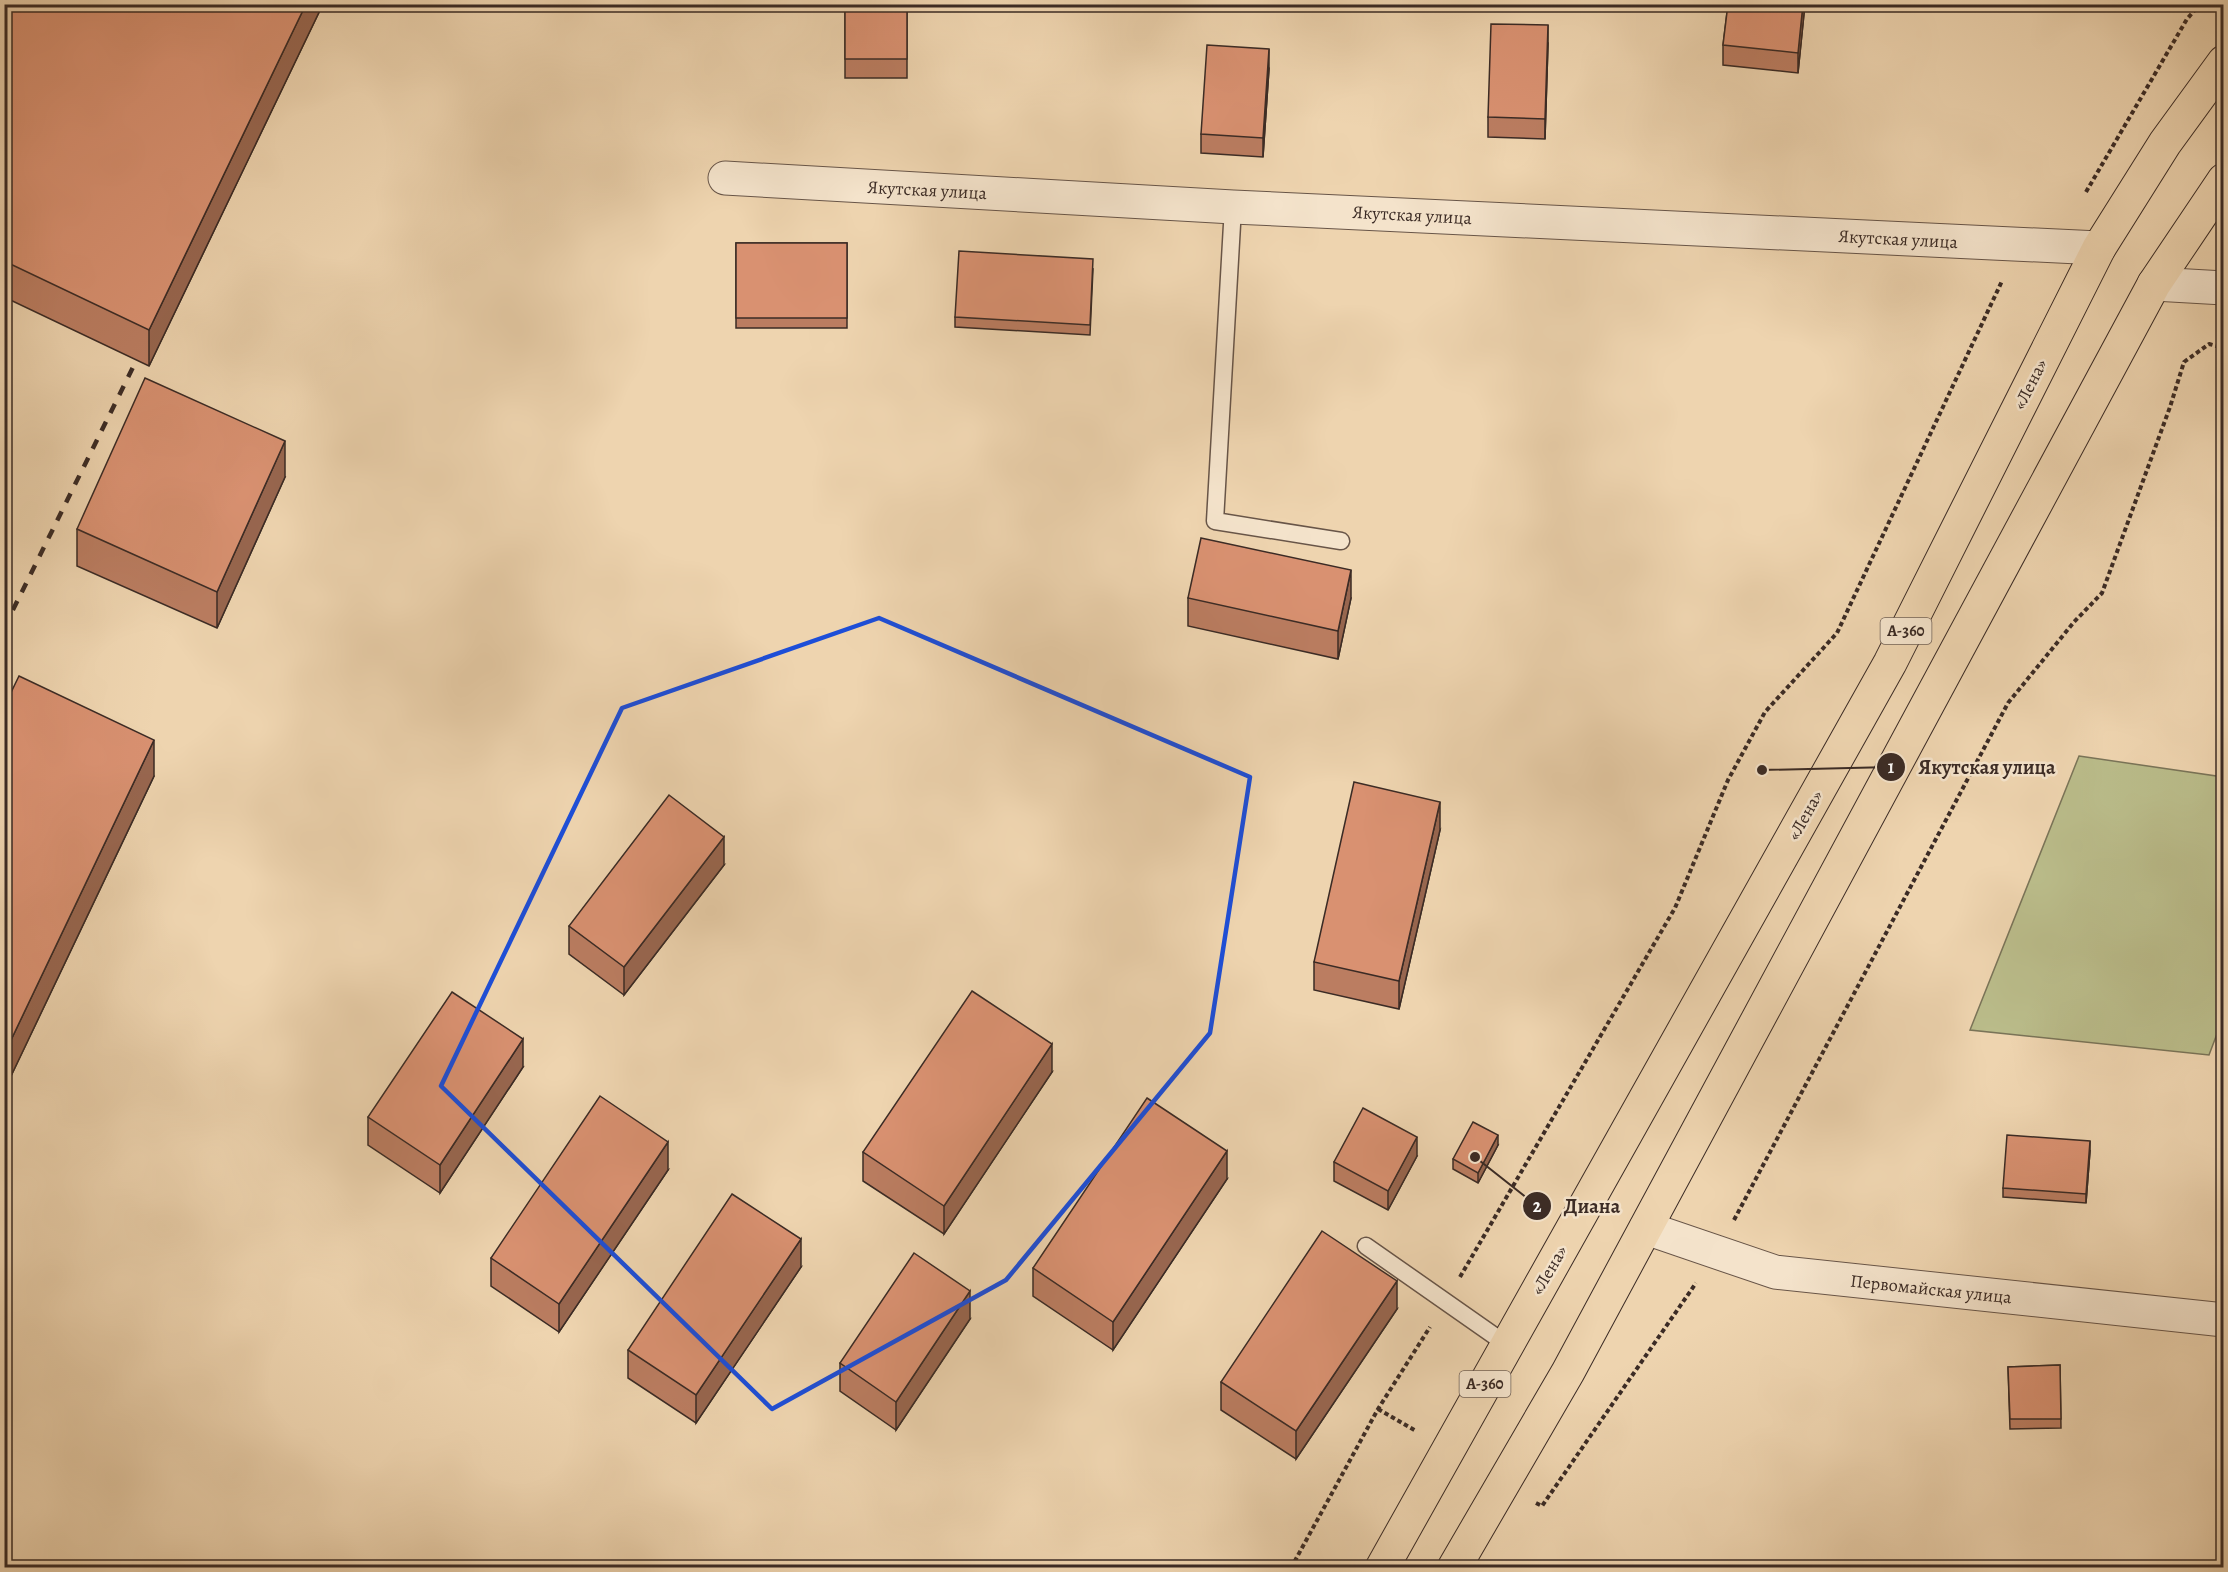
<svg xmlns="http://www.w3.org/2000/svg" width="2228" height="1572" viewBox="0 0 2228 1572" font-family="Alegreya,serif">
  <rect width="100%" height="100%" fill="#eed4af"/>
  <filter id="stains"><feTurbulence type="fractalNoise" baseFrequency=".00333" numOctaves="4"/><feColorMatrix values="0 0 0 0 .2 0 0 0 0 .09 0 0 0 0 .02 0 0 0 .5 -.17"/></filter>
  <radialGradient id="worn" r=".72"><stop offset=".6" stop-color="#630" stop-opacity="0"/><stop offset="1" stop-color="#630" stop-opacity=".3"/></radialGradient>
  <path fill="#babc8a" stroke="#7a7458" stroke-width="1.5" d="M2079,756L2223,777V1018L2209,1055L1970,1030Z"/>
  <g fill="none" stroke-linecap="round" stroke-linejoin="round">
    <defs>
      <g id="lane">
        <path d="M1233,207L1215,521L1341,541"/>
        <path d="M1366,1246L1506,1344"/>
      </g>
      <g id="street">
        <path d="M725,178L1233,207L2099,248"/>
        <path d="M2154,284L2224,288"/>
        <path d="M1646,1228L1775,1272L2224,1320"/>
      </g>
      <g id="highway">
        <path d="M1382,1568L1890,663L2099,248L2165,143L2224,62"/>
        <path d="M1454,1568L1568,1372L2154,284L2224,180"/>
      </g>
    </defs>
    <use href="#lane" stroke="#685548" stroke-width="19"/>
    <use href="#street" stroke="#685548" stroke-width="35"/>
    <use href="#highway" stroke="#3b2b25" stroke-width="35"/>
    <g stroke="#3b2b25" stroke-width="4" stroke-dasharray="4.5 3" stroke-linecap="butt">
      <path d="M2086,192L2187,19L2200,4"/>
      <path d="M1734,1220L2008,703L2074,622L2102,593L2170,407L2184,362L2209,344L2224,348"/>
      <path d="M1460,1277L1675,908L1728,780L1765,712L1837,633L2002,281"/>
      <path d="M1378,1409L1416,1431"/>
      <path d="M1536,1503L1542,1506L1696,1283"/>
      <path d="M1291,1568L1378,1409L1430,1327"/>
    </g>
    <use href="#lane" stroke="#f4e3cb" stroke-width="16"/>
    <use href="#street" stroke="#f4e3cb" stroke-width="33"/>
    <use href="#highway" stroke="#eed4af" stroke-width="33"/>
    <path stroke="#3b2b25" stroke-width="4.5" stroke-dasharray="10 10" stroke-linecap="butt" d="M4,628L144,345"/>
  </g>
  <g fill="#bb7d61" stroke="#3b2b25" stroke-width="1.5">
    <path d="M4,4H323L149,366L4,297Z"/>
    <rect x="845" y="4" width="62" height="74"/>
    <path d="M1728,4H1805L1798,73L1723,65V45Z"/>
    <path d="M1548,44L1545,139L1488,137V117Z"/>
    <path d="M1269,69L1263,157L1201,153V134Z"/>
    <rect x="736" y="243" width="111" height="85"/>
    <path d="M1093,269L1090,335L955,327V317Z"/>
    <path d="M285,477L217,628L77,566V529Z"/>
    <path d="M1188,598H1351L1338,659L1188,626Z"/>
    <path d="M4,707L154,776L11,1076L4,1073Z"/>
    <path d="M1440,830L1399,1009L1314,990V962Z"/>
    <path d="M724,865L624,995L569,954V926Z"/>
    <path d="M523,1067L440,1193L368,1145V1117Z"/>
    <path d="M1052,1072L944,1234L863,1181V1152Z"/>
    <path d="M1498,1145L1478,1183L1453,1169V1159Z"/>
    <path d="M2090,1151L2086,1203L2003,1197V1188Z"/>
    <path d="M1417,1156L1388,1210L1334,1181V1162Z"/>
    <path d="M668,1170L559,1332L491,1286V1258Z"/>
    <path d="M1227,1179L1113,1350L1033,1296V1268Z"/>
    <path d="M801,1267L696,1423L628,1378V1350Z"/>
    <path d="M1397,1309L1296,1459L1221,1410V1382Z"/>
    <path d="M970,1319L896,1430L840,1391V1363Z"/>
    <path d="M2060,1365L2061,1428L2010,1429L2008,1367Z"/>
  </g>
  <g fill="#98664f" stroke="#3b2b25" stroke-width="1.5">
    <path d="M306,4H323L149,366V330Z"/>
    <path d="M1803,4H1805L1798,73V53Z"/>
    <path d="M1548,25V44L1545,139V119Z"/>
    <path d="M1269,49V69L1263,157V138Z"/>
    <path d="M285,441V477L217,628V592Z"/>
    <path d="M1351,570V598L1338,659V631Z"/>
    <path d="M154,740V776L11,1076V1040Z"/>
    <path d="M1440,802V830L1399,1009V981Z"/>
    <path d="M724,837V865L624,995V967Z"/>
    <path d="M523,1039V1067L440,1193V1165Z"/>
    <path d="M1052,1044V1072L944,1234V1206Z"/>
    <path d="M1498,1135V1145L1478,1183V1173Z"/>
    <path d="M1417,1137V1156L1388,1210V1191Z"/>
    <path d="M2090,1141V1151L2086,1203V1194Z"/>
    <path d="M668,1142V1170L559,1332V1304Z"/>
    <path d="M1227,1151V1179L1113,1350V1322Z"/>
    <path d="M801,1239V1267L696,1423V1395Z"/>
    <path d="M1397,1281V1309L1296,1459V1431Z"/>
    <path d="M970,1291V1319L896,1430V1402Z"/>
  </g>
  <g fill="#d99171" stroke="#3b2b25" stroke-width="1.5">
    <path d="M4,4H306L149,330L4,261Z"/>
    <rect x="845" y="4" width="62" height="55"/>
    <path d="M1728,4H1803L1798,53L1723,45Z"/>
    <path d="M1491,24L1548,25L1545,119L1488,117Z"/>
    <path d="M1207,45L1269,49L1263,138L1201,134Z"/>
    <rect x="736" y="243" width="111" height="75"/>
    <path d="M959,251L1093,259L1090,325L955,317Z"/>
    <path d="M145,378L285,441L217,592L77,529Z"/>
    <path d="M1201,538L1351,570L1338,631L1188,598Z"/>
    <path d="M19,676L154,740L11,1040L4,1037V707Z"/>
    <path d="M1354,782L1440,802L1399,981L1314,962Z"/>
    <path d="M669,795L724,837L624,967L569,926Z"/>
    <path d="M972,991L1052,1044L944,1206L863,1152Z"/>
    <path d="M452,992L523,1039L440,1165L368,1117Z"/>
    <path d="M600,1096L668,1142L559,1304L491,1258Z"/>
    <path d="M1147,1098L1227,1151L1113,1322L1033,1268Z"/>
    <path d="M1363,1108L1417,1137L1388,1191L1334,1162Z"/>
    <path d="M1473,1122L1498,1135L1478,1173L1453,1159Z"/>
    <path d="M2007,1135L2090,1141L2086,1194L2003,1188Z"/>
    <path d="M732,1194L801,1239L696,1395L628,1350Z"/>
    <path d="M1322,1231L1397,1281L1296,1431L1221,1382Z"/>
    <path d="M914,1253L970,1291L896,1402L840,1363Z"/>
    <path d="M2060,1365L2061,1419H2010L2008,1367Z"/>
  </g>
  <path fill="none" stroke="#1d4ed8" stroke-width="4.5" stroke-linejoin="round" d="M879,618L1250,777L1210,1033L1006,1280L772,1409L441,1086L622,708Z"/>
  <g text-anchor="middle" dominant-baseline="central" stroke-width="5" stroke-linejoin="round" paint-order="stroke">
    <g fill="#f4e3cb" stroke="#726257" stroke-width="1.5">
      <rect x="1880.5" y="618" width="51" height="26" rx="4.5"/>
      <rect x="1459.5" y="1371" width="51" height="26" rx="4.5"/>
    </g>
    <g font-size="16" font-weight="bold" fill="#3b2b25">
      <text x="1906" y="631">А-360</text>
      <text x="1485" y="1384">А-360</text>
    </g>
    <g font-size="18" fill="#3b2b25" stroke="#f4e3cb">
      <text transform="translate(927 190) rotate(3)">Якутская улица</text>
      <text transform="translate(1412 215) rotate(3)">Якутская улица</text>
      <text transform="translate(1898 239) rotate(3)">Якутская улица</text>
      <text transform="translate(2030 384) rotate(-63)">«Лена»</text>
      <text transform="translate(1805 815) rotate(-61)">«Лена»</text>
      <text transform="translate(1549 1270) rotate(-60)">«Лена»</text>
      <text transform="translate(1931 1289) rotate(6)">Первомайская улица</text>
    </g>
  </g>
  <path fill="none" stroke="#3b2b25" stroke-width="2" d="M1762 770L1891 767M1475 1157L1537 1206"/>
  <g fill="#3b2b25" stroke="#f4e3cb" stroke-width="2">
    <circle cx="1762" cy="770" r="6"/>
    <circle cx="1475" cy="1157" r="6"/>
    <circle cx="1891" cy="767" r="15"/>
    <circle cx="1537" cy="1206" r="15"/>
  </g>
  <g font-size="18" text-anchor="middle" font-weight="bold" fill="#fff">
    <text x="1891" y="773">1</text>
    <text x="1537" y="1212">2</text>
  </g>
  <g font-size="20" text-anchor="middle" font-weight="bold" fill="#3b2b25" stroke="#f4e3cb" stroke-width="5" stroke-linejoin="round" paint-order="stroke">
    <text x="1987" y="774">Якутская улица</text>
    <text x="1592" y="1213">Диана</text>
  </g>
  <rect width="2228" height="1572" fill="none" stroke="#eed4af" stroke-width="24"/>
  <rect x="6" y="6" width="2216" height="1560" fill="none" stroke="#3b2b25" stroke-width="3"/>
  <rect x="12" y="12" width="2204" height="1548" fill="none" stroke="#3b2b25" stroke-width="1.5"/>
  <rect width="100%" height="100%" filter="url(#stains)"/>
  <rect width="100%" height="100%" fill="url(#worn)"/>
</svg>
